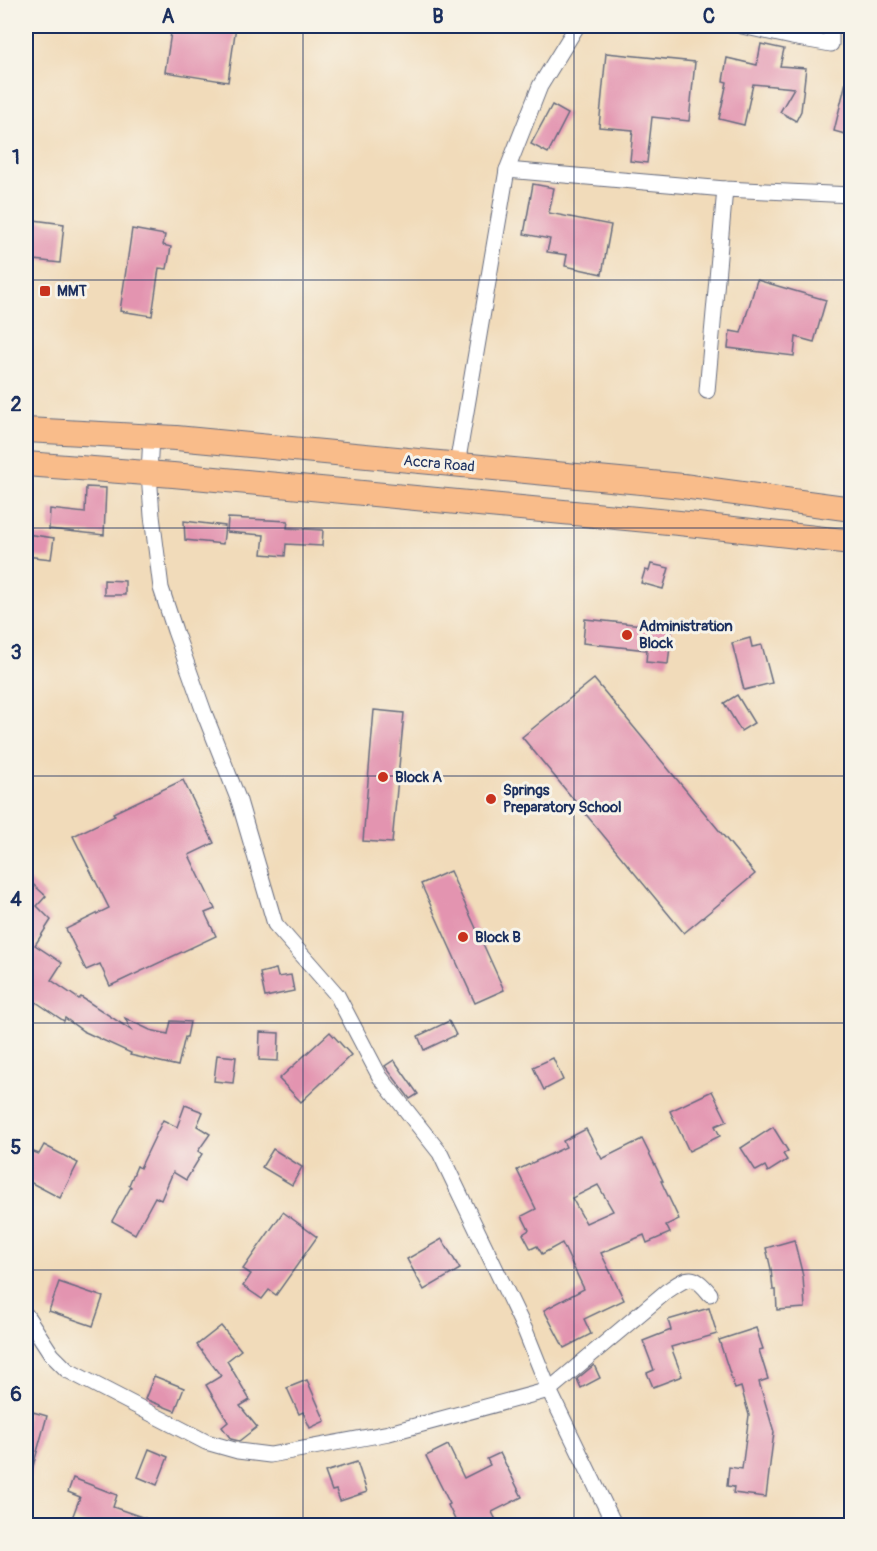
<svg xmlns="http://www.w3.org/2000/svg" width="877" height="1551" viewBox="0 0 877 1551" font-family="Pangolin,sans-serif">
  <rect width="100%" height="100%" fill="#f7f3e8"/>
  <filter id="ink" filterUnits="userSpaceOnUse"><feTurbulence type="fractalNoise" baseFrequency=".0167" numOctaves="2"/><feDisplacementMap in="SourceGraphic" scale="12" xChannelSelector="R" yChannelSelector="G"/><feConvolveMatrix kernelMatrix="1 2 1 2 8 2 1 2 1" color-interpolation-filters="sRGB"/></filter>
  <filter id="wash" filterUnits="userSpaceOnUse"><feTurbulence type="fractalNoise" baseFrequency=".008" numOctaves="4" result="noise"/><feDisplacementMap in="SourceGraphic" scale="24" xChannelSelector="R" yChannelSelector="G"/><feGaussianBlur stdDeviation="1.35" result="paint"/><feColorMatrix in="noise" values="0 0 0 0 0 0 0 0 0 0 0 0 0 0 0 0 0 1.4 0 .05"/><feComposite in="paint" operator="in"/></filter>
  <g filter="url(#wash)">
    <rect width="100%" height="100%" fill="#f1dbba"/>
    <g id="blocks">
      <g fill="#e394b0" fill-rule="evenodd">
        <path d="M172,26H236L228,82L165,72Z"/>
        <path d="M761,44L784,49L780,66L806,68L801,111L796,121L780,112L794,88L753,84L744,125L719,119L727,82L723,81L727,58L757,65Z"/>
        <path d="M606,53L695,62L689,121L652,117L647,163L630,161L633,130L599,127Z"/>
        <path d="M846,82H852V136L834,131Z"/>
        <path d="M552,105L568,114L548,153L531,144Z"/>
        <path d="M533,184L554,188L549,213L611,225L602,274L565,266L567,255L547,252L550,239L524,234Z"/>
        <path d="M26,219L64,224L60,263L26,259Z"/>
        <path d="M132,229L165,235L163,245L171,247L167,269L159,268L152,316L120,311Z"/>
        <path d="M757,280L826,300L814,342L796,337L794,356L728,348L730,331L741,333Z"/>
        <path d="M86,487L106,488L104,535L49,529L50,509L85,513Z"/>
        <path d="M228,518L288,521L287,528L323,530L322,546L286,544L285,556L262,554L264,535L227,532Z"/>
        <path d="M184,521L225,526L223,544L185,540Z"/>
        <path d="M26,534L54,538L51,559L26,556Z"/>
        <path d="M651,564L669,568L663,589L641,583L645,570L649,571Z"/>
        <path d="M104,580L125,581V595H104Z"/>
        <path d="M585,619L672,628L668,664L646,662L647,650L583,643Z"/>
        <path d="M750,638L752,647L762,645L772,683L744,690L732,643Z"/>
        <path d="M594,679L755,874L684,933L522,737Z"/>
        <path d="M737,695L754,723L741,731L724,703Z"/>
        <path d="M374,710L404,713L392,843L363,841Z"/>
        <path d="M183,780L214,843L189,855L215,909L205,913L216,936L110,986L100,964L86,970L66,929L109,908L73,836L115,816L113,813Z"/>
        <path d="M450,871L504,990L475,1003L421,884Z"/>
        <path d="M26,878L46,896L37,906L51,920L35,945L62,963L51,980L79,999L81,997L131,1030L125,1018L150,1030L168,1034L171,1021L190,1022L187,1037H185L178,1066L130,1055L131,1053L83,1031L65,1018L64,1021L36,1002L26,1022Z"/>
        <path d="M276,969L278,977L291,975L294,991L265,997L260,973Z"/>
        <path d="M449,1021L456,1035L424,1050L418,1036Z"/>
        <path d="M260,1032L279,1033L278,1061L259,1060Z"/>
        <path d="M330,1032L351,1055L301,1102L279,1079Z"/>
        <path d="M217,1055L236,1057L233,1083L214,1081Z"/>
        <path d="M553,1058L563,1080L544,1090L533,1067Z"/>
        <path d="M394,1060L418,1094L410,1099L385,1066Z"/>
        <path d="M712,1091L727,1121L715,1126L720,1136L689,1151L670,1111Z"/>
        <path d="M185,1105L203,1112L197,1126L210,1134L198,1151L202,1154L186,1180L173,1172L161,1200L155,1197L135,1234L112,1221L131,1187L129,1185L137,1166L140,1168L163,1120L177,1127Z"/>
        <path d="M773,1127L788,1151L783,1154L787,1160L768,1172L765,1166L756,1171L741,1148Z"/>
        <path d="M586,1129L602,1159L642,1139L663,1181H661L679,1219L666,1225L670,1233L647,1243L644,1235L601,1253L624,1300L584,1319L591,1334L564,1348L544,1310L584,1289L562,1243L542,1254L537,1246L531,1249L523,1234L529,1230L522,1216L536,1209L517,1170L566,1147L563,1141ZM598,1185L613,1211L586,1223L572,1198Z"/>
        <path d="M44,1145L78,1163L60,1198L26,1180V1149L39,1154Z"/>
        <path d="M273,1149L302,1167L292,1185L262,1167Z"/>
        <path d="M283,1212L317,1237L276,1295L269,1290L262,1299L243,1286L251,1274L243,1269Z"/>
        <path d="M442,1239L460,1269L424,1290L407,1259Z"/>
        <path d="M794,1240L803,1276L805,1308L777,1310L776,1290H773L771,1269L766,1248Z"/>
        <path d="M59,1282L103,1297L93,1326L49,1311Z"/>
        <path d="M709,1308L717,1334L671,1347L682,1376L653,1387L647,1373L654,1370L643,1341L671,1330L668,1320Z"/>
        <path d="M221,1326L241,1350L227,1361L250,1400L240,1406L257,1427L239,1441L231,1439L222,1427L228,1422L206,1385L221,1376L197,1345Z"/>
        <path d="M756,1328L763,1349L759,1350L768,1379L759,1382L774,1432L766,1497L733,1493L734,1487L727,1486L729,1467L742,1469L749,1415L741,1387L735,1389L719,1340Z"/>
        <path d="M594,1365L600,1378L581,1388L577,1379Z"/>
        <path d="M154,1376L184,1388L175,1411L145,1399Z"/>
        <path d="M307,1380L325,1421L310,1428L303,1412L299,1414L287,1388Z"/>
        <path d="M26,1410L47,1416L30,1477H26Z"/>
        <path d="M448,1445L464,1478L490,1465L487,1459L500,1453L522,1497L492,1512L499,1526H458L448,1505L450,1504L426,1456Z"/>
        <path d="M149,1449L168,1457L157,1485L138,1477Z"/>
        <path d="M357,1462L367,1492L340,1501L336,1490L332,1491L325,1472Z"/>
        <path d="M73,1478L117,1495L113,1507L159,1523V1526H91L72,1518L80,1497L68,1492Z"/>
      </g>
    </g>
  </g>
  <g filter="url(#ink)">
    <use href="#blocks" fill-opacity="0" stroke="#666b7e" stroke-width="1.5"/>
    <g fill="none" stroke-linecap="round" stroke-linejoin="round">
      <defs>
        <g id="minor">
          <path d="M742,26L792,37L831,44V26"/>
          <path d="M507,170L725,189L852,195"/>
          <path d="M707,391L725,189"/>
          <path d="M151,436L149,473L152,516L161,588L175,631L205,715L239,801L275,924L337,995L380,1077L440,1153L525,1330L549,1390L615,1526"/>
          <path d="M457,465L507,170L540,86L577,26"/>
          <path d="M26,1315L52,1355L67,1370L206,1442L238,1451L270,1455L389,1433L549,1390L667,1291C688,1277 692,1272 710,1294"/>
        </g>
        <g id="primary">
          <path d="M26,430L176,438L683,486L852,509"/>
          <path d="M26,464L173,475L679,523L852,542"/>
        </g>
      </defs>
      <use href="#minor" stroke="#666b7e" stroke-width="17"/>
      <use href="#primary" stroke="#666b7e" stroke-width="26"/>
      <use href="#minor" stroke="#fff" stroke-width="15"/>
      <use href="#primary" stroke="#f9bc8a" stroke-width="24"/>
    </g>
  </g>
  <path fill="none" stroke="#1b2f5e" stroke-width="1.5" stroke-opacity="0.55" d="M303,26V1526M574,26V1526M26,280H852M26,528H852M26,776H852M26,1023H852M26,1270H852"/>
  <g fill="#c8321e" stroke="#f7f3e8" stroke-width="2">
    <rect x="39" y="285" width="12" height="12" rx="3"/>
    <circle cx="627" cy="635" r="6"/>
    <circle cx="383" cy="777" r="6"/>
    <circle cx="491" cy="799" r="6"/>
    <circle cx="463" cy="937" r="6"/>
  </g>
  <g text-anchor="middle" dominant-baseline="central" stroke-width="6" stroke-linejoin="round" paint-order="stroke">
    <g font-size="15" font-weight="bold" fill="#1b2f5e" stroke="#f7f3e8" text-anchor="start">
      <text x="57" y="291">MMT</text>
      <text x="639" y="626">Administration<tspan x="639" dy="17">Block</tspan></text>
      <text x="395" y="777">Block A</text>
      <text x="503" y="790">Springs<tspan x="503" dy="17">Preparatory School</tspan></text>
      <text x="475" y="937">Block B</text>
    </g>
    <g font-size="15" fill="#1b2f5e" stroke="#f7f3e8">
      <text transform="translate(439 464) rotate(5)">Accra Road</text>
    </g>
  </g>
  <rect width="877" height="1551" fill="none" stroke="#f7f3e8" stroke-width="66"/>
  <rect x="33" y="33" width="811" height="1485" fill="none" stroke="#1b2f5e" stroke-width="2"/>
  <g font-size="20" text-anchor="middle" font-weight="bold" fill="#1b2f5e">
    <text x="168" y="23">A</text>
    <text x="438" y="23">B</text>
    <text x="709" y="23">C</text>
    <text x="16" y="164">1</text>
    <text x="16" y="411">2</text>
    <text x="16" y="659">3</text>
    <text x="16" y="906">4</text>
    <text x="16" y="1154">5</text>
    <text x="16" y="1401">6</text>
  </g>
</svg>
